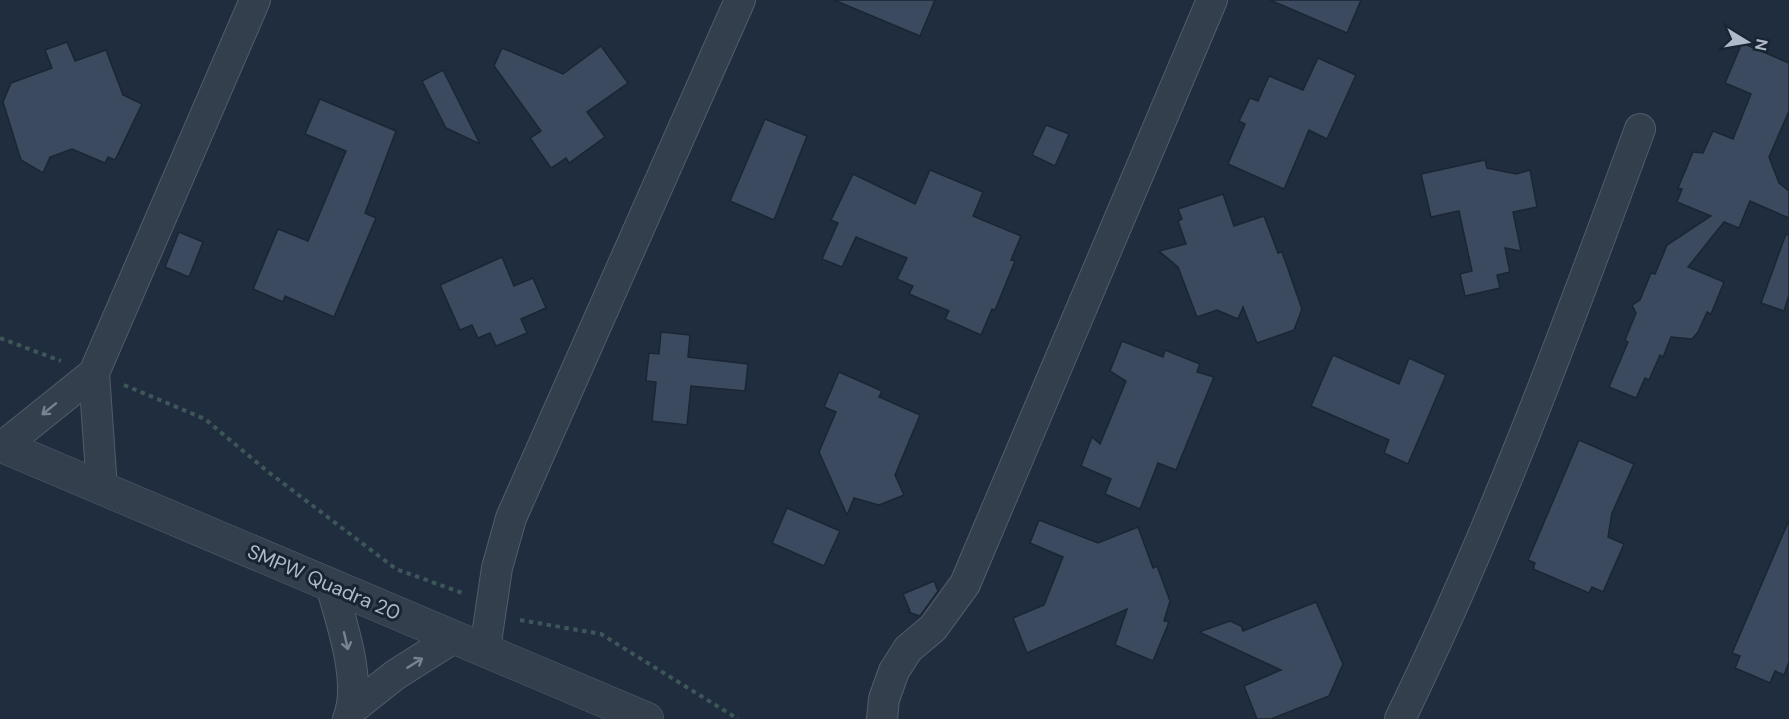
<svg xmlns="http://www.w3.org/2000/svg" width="1789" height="719" viewBox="0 0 1789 719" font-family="'DM Sans',sans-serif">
  <rect width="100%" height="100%" fill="#202d3e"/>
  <g fill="#3b4a5e" stroke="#1b2634" stroke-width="1.5">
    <path d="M834,0H935L920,36Z"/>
    <path d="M1270,0H1361L1347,33Z"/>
    <path d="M67,42L75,61L106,50L123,95L142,104L115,160L108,157L105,163L72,149L50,157L43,173L21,160L3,102L11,83L52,68L45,50Z"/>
    <path d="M1742,43L1789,63V111L1769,157L1779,183L1789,191V218L1750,201L1739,228L1724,222L1688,267L1724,282L1711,314L1707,312L1698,332L1692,339L1671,337L1663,357L1660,355L1649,380L1645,378L1636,398L1609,387L1628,342L1625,340L1636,313L1632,305L1640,300L1651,273L1655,274L1667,245L1711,216L1677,202L1682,189L1678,188L1693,152L1703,153L1713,131L1733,139L1751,94L1725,83Z"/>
    <path d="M601,46L628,83L587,112L605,137L569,163L566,158L551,168L530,138L541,131L494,66L502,48L563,74Z"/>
    <path d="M1318,58L1356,75L1327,139L1309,130L1284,189L1228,164L1245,124L1239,121L1250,98L1258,101L1269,76L1303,90Z"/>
    <path d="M443,70L480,144L446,128L422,81Z"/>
    <path d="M320,99L396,131L365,213L376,218L334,317L285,296L283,302L253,289L278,229L308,241L346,151L305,134Z"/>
    <path d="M765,119L807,136L774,220L730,201Z"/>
    <path d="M1046,125L1069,134L1055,166L1032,155Z"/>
    <path d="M1485,160L1487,168L1516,174L1530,170L1537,207L1513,212L1521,251L1505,248L1510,272L1497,275L1500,288L1465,296L1460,274L1472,271L1459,211L1431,217L1421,174Z"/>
    <path d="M930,170L983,192L973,216L1021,236L1011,260L1015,261L995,310L992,309L981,335L945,319L949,311L909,294L913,286L897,279L907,258L856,237L842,267L822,259L838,223L831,220L853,174L915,204Z"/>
    <path d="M1223,194L1234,226L1264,216L1278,253L1282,252L1302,309L1294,330L1257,343L1243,307L1238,319L1217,310L1197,317L1178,267L1159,251L1186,244L1178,221L1182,219L1178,209Z"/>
    <path d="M179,232L203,242L189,277L165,267Z"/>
    <path d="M1786,234L1789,235V295L1784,311L1761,303Z"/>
    <path d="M502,257L514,286L533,278L546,308L521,319L527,333L496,346L490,333L478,338L472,325L460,330L440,285Z"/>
    <path d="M661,332L690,335L688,357L748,364L745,391L691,386L687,425L652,421L656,382L646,381L649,353L659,354Z"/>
    <path d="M1122,341L1163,357L1165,350L1200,364L1197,372L1214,377L1176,470L1158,463L1140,509L1105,494L1111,479L1081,466L1092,437L1100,444L1126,381L1110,371Z"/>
    <path d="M1333,355L1399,384L1409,358L1446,375L1408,464L1384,453L1389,440L1311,406Z"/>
    <path d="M839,372L882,391L879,397L920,415L895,475L904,495L879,505L854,498L847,515L819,452L836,412L824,407Z"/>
    <path d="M1579,440L1634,464L1612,513L1608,537L1624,544L1603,592L1592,587L1589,593L1533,569L1535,563L1528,560Z"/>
    <path d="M787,508L840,531L824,566L772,543Z"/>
    <path d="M1039,520L1098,543L1138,527L1153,568L1157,566L1170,601L1164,621L1169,622L1153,661L1115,645L1127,609L1027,653L1013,618L1044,605L1063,557L1030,543Z"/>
    <path d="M1789,520V662L1784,675L1775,671L1770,683L1735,668L1740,656L1732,653Z"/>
    <path d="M934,581L938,591L920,616L908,612L910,611L903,594Z"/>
    <path d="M1316,602L1343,664L1329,696L1271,719H1257L1244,686L1281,670L1199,632L1230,621L1241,626L1243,631Z"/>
  </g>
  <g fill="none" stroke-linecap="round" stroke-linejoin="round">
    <defs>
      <g id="minor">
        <path d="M3,446L94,373"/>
        <path d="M102,488L94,373L255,0"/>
        <path d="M331,585C341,622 363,682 348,719"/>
        <path d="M485,649L497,568L511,518L740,0"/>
        <path d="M351,710L395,675L455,637"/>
        <path d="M882,719L884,699L894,671L908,649L933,628L965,584L1212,0"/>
        <path d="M1400,719C1493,528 1567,328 1640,129"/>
      </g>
      <path id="tertiary" d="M0,445L647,719"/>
    </defs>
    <use href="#minor" stroke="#525c6b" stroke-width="32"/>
    <use href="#tertiary" stroke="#525c6b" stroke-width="34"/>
    <g stroke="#3d5759" stroke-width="4" stroke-dasharray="4.5 4.5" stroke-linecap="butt">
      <path d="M0,338L61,361"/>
      <path d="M124,385L205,419L267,471L396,569L465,594"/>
      <path d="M520,620L601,634L738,719"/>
    </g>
    <use href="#minor" stroke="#343f4e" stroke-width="30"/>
    <use href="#tertiary" stroke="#343f4e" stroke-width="33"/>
  </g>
  <defs><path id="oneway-shaft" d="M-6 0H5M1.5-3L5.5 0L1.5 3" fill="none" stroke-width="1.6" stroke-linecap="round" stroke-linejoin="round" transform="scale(1.5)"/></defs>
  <g stroke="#788292">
    <use href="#oneway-shaft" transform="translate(49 409) rotate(141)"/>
    <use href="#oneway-shaft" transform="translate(346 641) rotate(77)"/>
    <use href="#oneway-shaft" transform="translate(415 663) rotate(-32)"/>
  </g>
  <g text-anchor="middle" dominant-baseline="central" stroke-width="6" stroke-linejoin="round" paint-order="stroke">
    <g font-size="20" fill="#afb9c9" stroke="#192432">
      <text transform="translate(324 582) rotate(23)">SMPW Quadra 20</text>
    </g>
  </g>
  <g transform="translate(1747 42) rotate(101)" stroke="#192432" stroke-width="4.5" paint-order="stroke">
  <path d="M0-4.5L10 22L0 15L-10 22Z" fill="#afb9c9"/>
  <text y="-9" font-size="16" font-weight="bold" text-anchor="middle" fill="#afb9c9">N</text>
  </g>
</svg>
